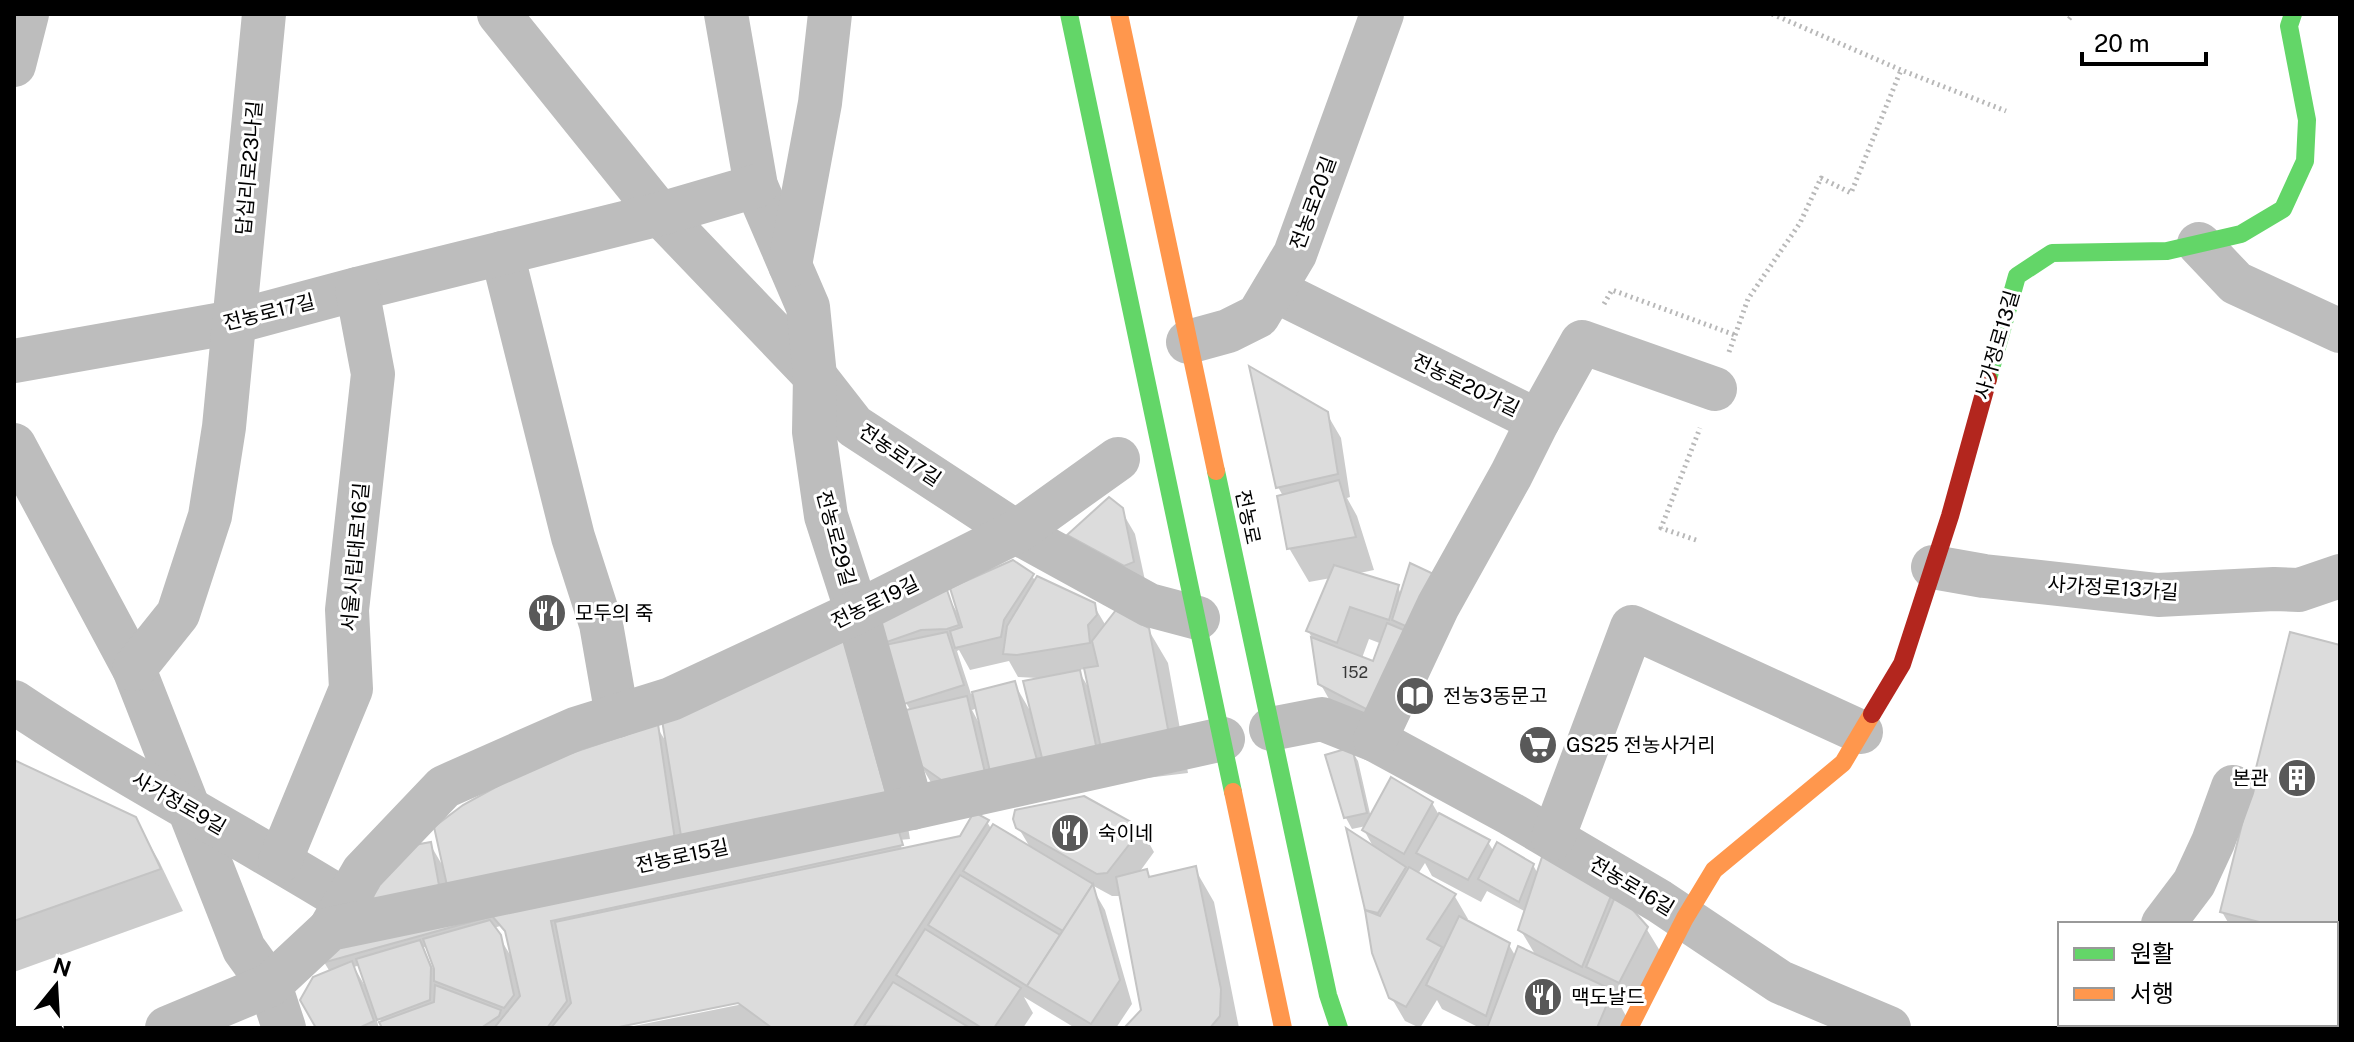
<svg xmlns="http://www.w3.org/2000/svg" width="2354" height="1042" viewBox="0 0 2354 1042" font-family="'Public Sans','Noto Sans KR',sans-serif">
  <rect width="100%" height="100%" fill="#fff"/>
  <g fill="#0003" fill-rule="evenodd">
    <path d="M1327,414L1341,438L1350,497L1347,498L1357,516L1374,570L1355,574L1398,587L1429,668L1399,738L1339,717L1320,683L1313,640L1308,630L1331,578L1309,582L1289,548L1283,496L1278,487ZM1369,639L1382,644L1374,663L1362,658Z"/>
    <path d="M1121,510L1135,534L1146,585L1070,535Z"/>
    <path d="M1032,576L1036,582L1093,604L1106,626L1148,629L1168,663L1188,773L1122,781L933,786L919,762L911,711L906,703L879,620L946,593L958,614ZM959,650L970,670L1009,661L1018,677L1037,678L1032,714L1014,683L971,694L957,651ZM1086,669L1090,690L1078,670ZM978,708L980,725L972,710Z"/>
    <path d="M2340,647V977L2336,976V924H2229L2222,912Z"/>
    <path d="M657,727L668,745L900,780L910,839L899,840L904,855L961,837L987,822L992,830L1031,849L1018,827L1141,829L1154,852L1138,874L1146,871L1151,879L1195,869L1214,902L1239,1028H1126L1143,1011L1121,896H1112L1090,884L1105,910L1132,1004L1116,1028H1075L1024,997L1033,1013L1023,1028H624L748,1003V999L604,1028H384L380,1019L377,1021L379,1028H318L330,972L324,962L430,844L444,868ZM500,926L508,936L512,958L494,928ZM428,946L436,967L433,968L422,948ZM360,965L367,985L365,986L354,967Z"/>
    <path d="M1351,750L1358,761L1371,818L1432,803L1439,815L1488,842L1494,852L1533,865L1538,874L1612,892L1646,928L1660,951L1632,1005L1615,996L1631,1025L1630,1028H1480L1442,1009L1437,1000L1420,1028L1405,1021L1391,997L1374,953L1367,910L1375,850L1364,830L1366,826L1352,829L1346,818L1328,757ZM1425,863L1432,876L1481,902L1487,891L1526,912L1520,929L1536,956L1516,957L1509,945L1465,922L1468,919L1454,895L1418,874Z"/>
    <path d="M14,762L134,818L159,861L183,911L14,972Z"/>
    <path d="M2336,987L2340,988V1028H2296L2295,1026L2294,1028H2143L2144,1024H2336Z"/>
  </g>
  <g fill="#dcdcdc" stroke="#c4c4c4" stroke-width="2">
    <path d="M1249,366L1328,412L1338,474L1276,488Z"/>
    <path d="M1339,480L1356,537L1287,549L1277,496Z"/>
    <path d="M1109,497L1123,508L1134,562L1124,566L1067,535Z"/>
    <path d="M1013,560L1034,574L1004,620L1001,637L955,648L950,631L962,627L950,588Z"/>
    <path d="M1410,563L1440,577L1419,632L1392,620Z"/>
    <path d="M1334,565L1399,585L1389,620L1350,607L1337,643L1306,631Z"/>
    <path d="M1037,576L1095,603L1097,615L1088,625L1090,643L1017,655L1003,654L1007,626Z"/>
    <path d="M947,590L959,625L947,629L921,630L884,643L876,618Z"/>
    <path d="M1116,610L1149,628L1170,740L1101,748L1084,668L1098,666L1092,641Z"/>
    <path d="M1387,623L1411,633L1368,710L1318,684L1311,637L1373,661Z"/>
    <path d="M947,632L964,685L904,704L885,645Z"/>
    <path d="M2290,632L2340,645V942L2336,941V924H2267L2220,912Z"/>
    <path d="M844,641L887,797L682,842L662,720Z"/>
    <path d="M1080,670L1097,750L1043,762L1023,681Z"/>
    <path d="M1015,681L1039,767L991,776L972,692Z"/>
    <path d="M967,696L986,777L947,784L917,763L906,710Z"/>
    <path d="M658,724L675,840L448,890L434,827L463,805L536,765Z"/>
    <path d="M1352,747L1367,813L1344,818L1325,755Z"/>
    <path d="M14,760L136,817L161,869L14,921Z"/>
    <path d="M1391,777L1433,802L1404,854L1362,830Z"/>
    <path d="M1084,796L1142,828L1107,873L1097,874L1016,828L1013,819L1015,810Z"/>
    <path d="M889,799L903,845L551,921L567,1001L547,1028H494L520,996L505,931L492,916L322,963L312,923Z"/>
    <path d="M974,812L989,820L853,1028H772L738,1003L614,1028H551L571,1003L555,922L960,836Z"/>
    <path d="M1439,813L1490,840L1468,880L1416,853Z"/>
    <path d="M993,824L1093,884L1063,931L963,871Z"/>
    <path d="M1346,828L1406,867L1378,913L1365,910Z"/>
    <path d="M431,842L441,896L376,908L372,891L409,846Z"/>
    <path d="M1497,842L1534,864L1519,902L1478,879Z"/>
    <path d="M1543,854L1613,891L1582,967L1518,930Z"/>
    <path d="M1196,866L1221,989L1220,1016L1210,1028H1124L1141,1010L1116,877L1147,869L1149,877Z"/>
    <path d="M1409,867L1456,894L1427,939L1442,947L1406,1007L1389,998L1372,953L1365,910L1380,916Z"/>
    <path d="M960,875L1060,935L1027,986L928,925Z"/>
    <path d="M1093,884L1120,980L1091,1024L1027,986Z"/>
    <path d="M1617,892L1648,927L1619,983L1586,967Z"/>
    <path d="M1459,916L1510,943L1486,1016L1426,985Z"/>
    <path d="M490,920L501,935L514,995L504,1008L434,981V969L423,939Z"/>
    <path d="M925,929L1021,988L994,1028H982L896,975Z"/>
    <path d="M420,940L431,967L430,1000L377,1020L356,959Z"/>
    <path d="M1518,946L1613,990L1597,1028H1487Z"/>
    <path d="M352,961L374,1021L359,1028H316L300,1000L313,977Z"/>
    <path d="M893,982L970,1028L864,1026Z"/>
    <path d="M435,985L501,1010L499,1016L481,1028H382L379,1022L434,1002Z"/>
    <path d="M2336,985L2340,986V1028H2316L2303,1024H2336Z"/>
    <path d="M2142,1024H2211L2209,1028H2141Z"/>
    <path d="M2216,1024H2265L2276,1028H2215Z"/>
  </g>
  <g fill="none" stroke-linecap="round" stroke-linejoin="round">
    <g stroke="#b8b8b8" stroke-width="5" stroke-dasharray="2 4" stroke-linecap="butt">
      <path d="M1772,14L1901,70L2006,111"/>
      <path d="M2069,19L2073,14"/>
      <path d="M1604,304L1612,290L1735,335"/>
      <path d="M1729,352L1748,299L1800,223L1821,178L1851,193L1901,70"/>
      <path d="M1696,540L1661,528L1700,428"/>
    </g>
    <g stroke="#bdbdbd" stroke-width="44">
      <path d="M499,14L660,214L815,376L854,426L1016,532L1149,605L1198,618"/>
      <path d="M726,14L756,186L808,307L815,376L814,432L826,516L857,612L912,808"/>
      <path d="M14,65L27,14"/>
      <path d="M2199,244L2236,283L2340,331"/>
      <path d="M502,253L573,537L601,624L617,716"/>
      <path d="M790,265L820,103L830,14"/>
      <path d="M1274,290L1538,421"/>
      <path d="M1188,342L1228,331L1258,316L1295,254L1382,14"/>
      <path d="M14,361L234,322L357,289L660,214L756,186"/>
      <path d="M14,445L134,669L244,949L270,985L284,1028"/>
      <path d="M1933,567L1984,576L2158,595L2274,589L2299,590L2340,576"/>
      <path d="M134,669L178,614L210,516L224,427L264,14"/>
      <path d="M14,702C121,774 236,833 346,901"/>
      <path d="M1271,729L1322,719L1375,740L1511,814L1659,901L1780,982L1889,1028"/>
      <path d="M1375,740L1438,606L1511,475L1538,421L1582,342L1715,389"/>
      <path d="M1553,838L1632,627L1861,732"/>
      <path d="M280,861L351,689L347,610L373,374L357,289"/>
      <path d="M2163,924L2194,883L2213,842L2233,787"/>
      <path d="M330,929L363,872L444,787L575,729L671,699L857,612L1016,532L1118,459"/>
      <path d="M167,1028L270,985L330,929L912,808L1223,739"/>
      <path d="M2115,1028L2116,1024"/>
    </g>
    <g stroke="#63d668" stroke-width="18">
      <path d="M1069,14L1233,792"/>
      <path d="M1988,379L2017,276L2052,253L2167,251L2241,234L2283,209L2305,161L2307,120L2289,26L2293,14"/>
      <path d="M1216,471L1328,995L1339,1028"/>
    </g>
    <g stroke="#ff974d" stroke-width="18">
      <path d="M1119,14L1216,471"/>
      <path d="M1233,792L1283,1028"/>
      <path d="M1629,1028L1685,918L1714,870L1843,763L1872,714"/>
    </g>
    <path stroke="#b3261e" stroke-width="18" d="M1872,714L1902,664L1950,516L1988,379"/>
  </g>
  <defs>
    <symbol id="restaurant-disc" viewBox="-11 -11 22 22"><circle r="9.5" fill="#595959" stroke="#fff"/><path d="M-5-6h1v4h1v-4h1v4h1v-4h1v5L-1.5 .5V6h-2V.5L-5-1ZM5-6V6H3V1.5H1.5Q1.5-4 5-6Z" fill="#fff"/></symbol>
    <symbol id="library-disc" viewBox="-11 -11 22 22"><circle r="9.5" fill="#595959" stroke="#fff"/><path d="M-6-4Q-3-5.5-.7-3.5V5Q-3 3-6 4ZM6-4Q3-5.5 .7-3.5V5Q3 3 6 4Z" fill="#fff"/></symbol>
    <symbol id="supermarket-disc" viewBox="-11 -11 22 22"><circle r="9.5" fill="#595959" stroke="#fff"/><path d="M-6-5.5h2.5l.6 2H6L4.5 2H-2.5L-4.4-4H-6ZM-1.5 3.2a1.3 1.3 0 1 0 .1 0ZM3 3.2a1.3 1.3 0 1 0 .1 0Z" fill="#fff"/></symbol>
    <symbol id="building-disc" viewBox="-11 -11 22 22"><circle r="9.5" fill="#595959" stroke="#fff"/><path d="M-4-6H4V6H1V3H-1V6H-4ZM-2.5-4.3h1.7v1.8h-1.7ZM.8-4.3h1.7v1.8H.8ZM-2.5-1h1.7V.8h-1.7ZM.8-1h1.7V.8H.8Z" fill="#fff"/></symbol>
  </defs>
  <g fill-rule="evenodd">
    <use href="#restaurant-disc" x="525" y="591" width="44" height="44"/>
    <use href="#library-disc" x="1393" y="674" width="44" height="44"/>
    <use href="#supermarket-disc" x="1516" y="723" width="44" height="44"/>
    <use href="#building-disc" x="2275" y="756" width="44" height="44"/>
    <use href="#restaurant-disc" x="1048" y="811" width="44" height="44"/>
    <use href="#restaurant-disc" x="1521" y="975" width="44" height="44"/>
  </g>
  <g text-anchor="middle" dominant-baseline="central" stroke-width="6" stroke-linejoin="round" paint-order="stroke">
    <g font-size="16" fill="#373737">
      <text x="1355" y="672">152</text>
    </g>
    <g font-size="20" fill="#000" stroke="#fff">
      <text transform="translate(249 168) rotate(-85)">답십리로23나길</text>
      <text transform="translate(1313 203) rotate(-70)">전농로20길</text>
      <text transform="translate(269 312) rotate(-14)">전농로17길</text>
      <text transform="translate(1997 345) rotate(-74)">사가정로13길</text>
      <text transform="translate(1466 385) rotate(26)">전농로20가길</text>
      <text transform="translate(900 455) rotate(34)">전농로17길</text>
      <text transform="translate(1248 517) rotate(78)">전농로</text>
      <text transform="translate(836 538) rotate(75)">전농로29길</text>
      <text transform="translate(355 557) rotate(-85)">서울시립대로16길</text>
      <text transform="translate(2113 588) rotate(4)">사가정로13가길</text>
      <text transform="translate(875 602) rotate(-26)">전농로19길</text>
      <text transform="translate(179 803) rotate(30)">사가정로9길</text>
      <text transform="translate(682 856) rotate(-12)">전농로15길</text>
      <text transform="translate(1632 886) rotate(31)">전농로16길</text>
    </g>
    <g font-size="20" fill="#000" stroke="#fff" text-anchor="start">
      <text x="575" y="613">모두의 죽</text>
      <text x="1443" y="696">전농3동문고</text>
      <text x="1566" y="745">GS25 전농사거리</text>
      <text x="2269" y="778" text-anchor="end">본관</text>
      <text x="1098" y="833">숙이네</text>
      <text x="1571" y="997">맥도날드</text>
    </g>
  </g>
  <rect width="2354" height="1042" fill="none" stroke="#000000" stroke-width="32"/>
  <rect x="2058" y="922" width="280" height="104" fill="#ffffff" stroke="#999999" stroke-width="2"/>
  <rect x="2074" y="948" width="40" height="12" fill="#63d668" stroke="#999999" stroke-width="2"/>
  <text x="2130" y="962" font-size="24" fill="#000000">원활</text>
  <rect x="2074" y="988" width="40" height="12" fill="#ff974d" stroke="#999999" stroke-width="2"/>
  <text x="2130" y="1002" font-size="24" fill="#000000">서행</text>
  <g transform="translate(56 986) rotate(18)" stroke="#ffffff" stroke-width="6" paint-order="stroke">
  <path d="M0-6L14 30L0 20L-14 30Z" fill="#000000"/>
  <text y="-12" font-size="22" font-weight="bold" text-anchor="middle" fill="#000000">N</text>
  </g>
  <path d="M2082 52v12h124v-12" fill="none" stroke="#000000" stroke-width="4"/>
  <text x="2094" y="52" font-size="24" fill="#000000" stroke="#ffffff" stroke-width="6" paint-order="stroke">20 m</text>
</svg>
